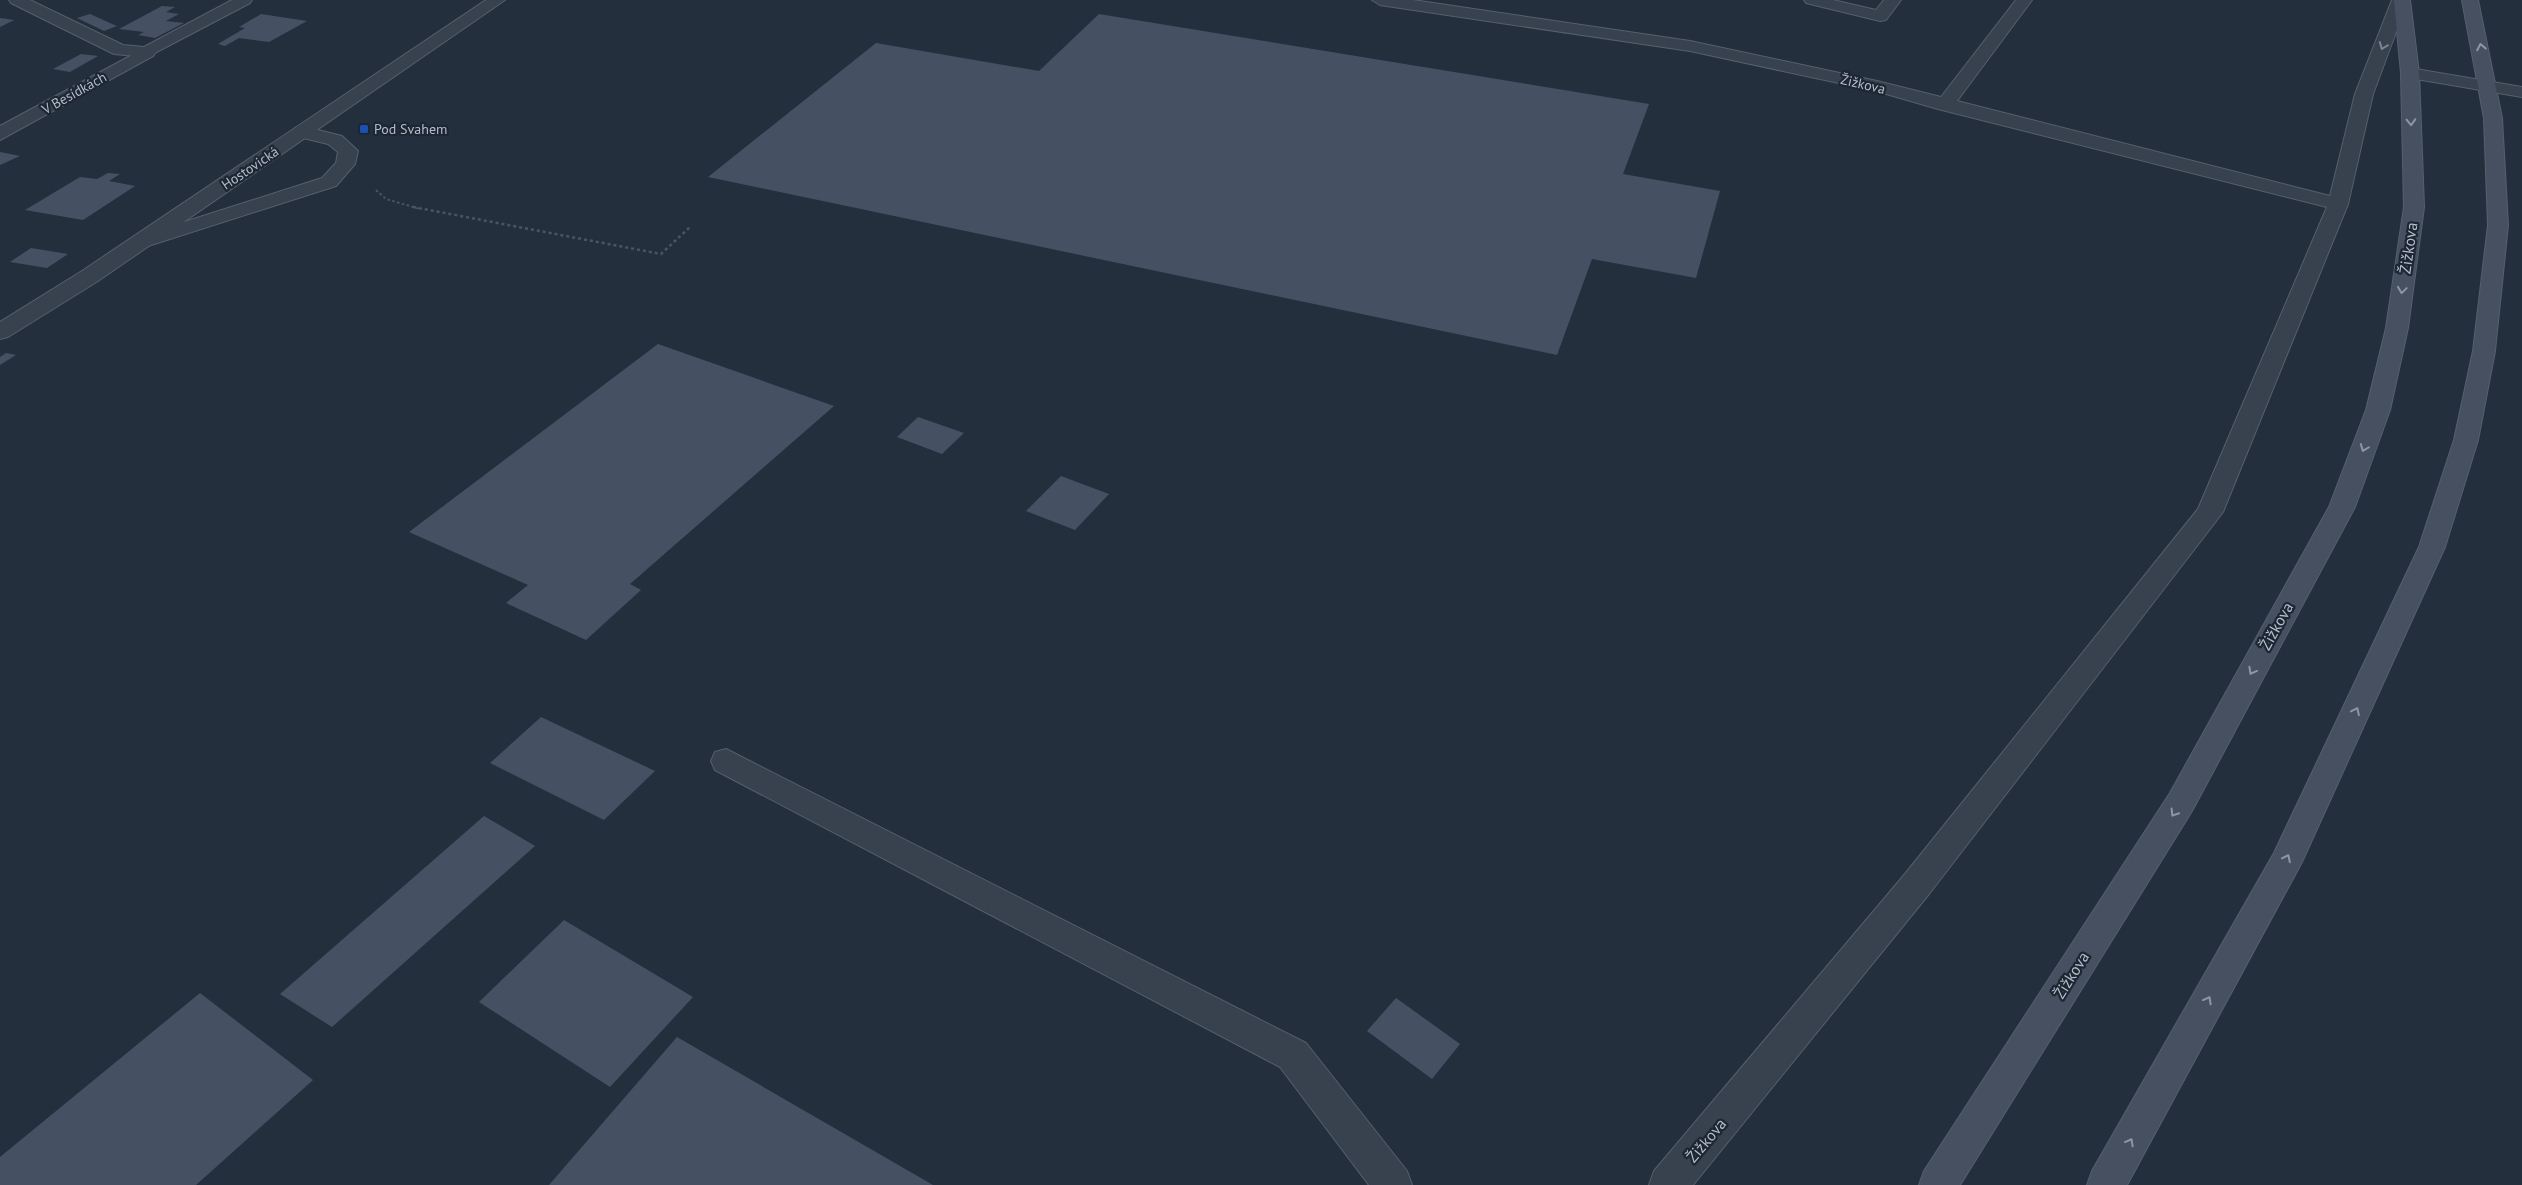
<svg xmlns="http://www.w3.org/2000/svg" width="2522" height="1185" viewBox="0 0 2522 1185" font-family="'PT Sans',sans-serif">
  <rect width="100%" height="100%" fill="#242f3e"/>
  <g fill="#455162">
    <path d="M162,6L175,7L166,12L179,14L166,21L184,23L155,38L138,35L144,32L119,29Z"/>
    <path d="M90,14L110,23L117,26L104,31L77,18Z"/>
    <path d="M261,14L307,21L269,42L239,38L225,46L218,44L245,28L239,27Z"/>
    <path d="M1099,14L1649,104L1623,174L1720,191L1696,278L1592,259L1557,355L708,177L876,43L1039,71Z"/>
    <path d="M0,18L14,20L0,27Z"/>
    <path d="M81,54L98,56L70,72L53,69Z"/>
    <path d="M0,152L20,156L0,165Z"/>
    <path d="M108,173L120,174L109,181L135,186L83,220L25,210L80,177L97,179Z"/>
    <path d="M31,248L68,254L47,268L10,262Z"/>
    <path d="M658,344L834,406L630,584L641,590L586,640L506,603L528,585L409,532Z"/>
    <path d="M6,353L16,355L0,365V357Z"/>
    <path d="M918,417L964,433L942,454L897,437Z"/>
    <path d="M1061,476L1109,494L1075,530L1026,511Z"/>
    <path d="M541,717L655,771L604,820L490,763Z"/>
    <path d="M484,816L535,846L332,1027L280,994Z"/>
    <path d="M564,920L693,997L610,1087L479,1002Z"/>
    <path d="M200,993L313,1080L196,1185H0V1157Z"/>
    <path d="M1396,998L1460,1044L1432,1079L1367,1031Z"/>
    <path d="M677,1037L933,1185H549Z"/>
  </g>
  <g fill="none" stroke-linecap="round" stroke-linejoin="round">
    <defs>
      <g id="service">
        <path d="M1372,0H1413L1690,41L1877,81L1941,97L2016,0H2032L1957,101L2330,196L2355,94L2392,0H2408L2373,94L2348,204L2223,512L1929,894L1693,1185H1649L1654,1171L1905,874L2198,509L2327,207L1938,109L1876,91L1690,51L1380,5Z"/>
        <path d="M1804,0H1833L1876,10L1884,0H1901L1886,20L1880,21L1806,3Z"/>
        <path d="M147,47L153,48L156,52L153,56L0,140V126Z"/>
        <path d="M2410,68L2522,87V97L2404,77L2401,73L2404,69Z"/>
        <path d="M302,126L342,136L358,151L355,164L336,186L145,247L138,249L131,247L128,243L131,239L322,178L336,163L338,152L328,144L295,136L293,132L295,128Z"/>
        <path d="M726,749L1306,1043L1407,1171L1412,1185H1369L1280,1067L715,770L711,761L715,752Z"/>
      </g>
      <path id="minor" d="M9,0H30L123,45L144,47L232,0H252L250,3L147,57L114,54L11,3Z"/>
      <path id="tertiary" d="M486,0H505L98,281L8,337L0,339V322L82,271Z"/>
      <g id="secondary">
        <path d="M2394,0H2410L2419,73L2424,207L2408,328L2390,410L2355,507L2192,811L1960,1185H1919L1924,1171L2170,793L2329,507L2366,410L2386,328L2404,207L2401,73Z"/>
        <path d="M2462,0H2478L2502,118L2508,225L2495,351L2478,440L2445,547L2302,862L2127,1185H2087L2092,1171L2274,853L2419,547L2454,440L2473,351L2488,225L2484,118Z"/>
      </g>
    </defs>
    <use href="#service" stroke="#565f6c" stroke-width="2"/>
    <use href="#minor" stroke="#565f6c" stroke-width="2"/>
    <use href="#tertiary" stroke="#565f6c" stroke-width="2"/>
    <use href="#secondary" stroke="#565f6c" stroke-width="2"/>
    <path stroke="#44595c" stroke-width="2" stroke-dasharray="2.5 2.5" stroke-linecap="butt" d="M376,190L386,199L420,209"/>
    <path stroke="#44595c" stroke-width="2.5" stroke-dasharray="3 3" stroke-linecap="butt" d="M413,207L661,254L691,226"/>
    <use href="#service" fill="#38414e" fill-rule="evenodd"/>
    <use href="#minor" fill="#38414e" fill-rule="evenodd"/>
    <use href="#tertiary" fill="#38414e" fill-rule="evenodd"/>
    <use href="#secondary" fill="#465061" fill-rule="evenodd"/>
  </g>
  <defs><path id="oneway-chevron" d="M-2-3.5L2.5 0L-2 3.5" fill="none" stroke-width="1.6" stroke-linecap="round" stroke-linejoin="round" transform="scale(1.25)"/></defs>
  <use stroke="#7c8592" href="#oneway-chevron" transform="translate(2383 46) rotate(111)"/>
  <g stroke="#8e96a5">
    <use href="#oneway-chevron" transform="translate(2481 47) rotate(-101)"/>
    <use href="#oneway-chevron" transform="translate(2411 122) rotate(88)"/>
    <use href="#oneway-chevron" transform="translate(2402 290) rotate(98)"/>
    <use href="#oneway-chevron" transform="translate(2364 448) rotate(111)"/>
    <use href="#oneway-chevron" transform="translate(2252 671) rotate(119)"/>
    <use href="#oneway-chevron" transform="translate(2356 711) rotate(-65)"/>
    <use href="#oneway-chevron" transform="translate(2174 813) rotate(122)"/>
    <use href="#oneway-chevron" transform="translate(2287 858) rotate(-64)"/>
    <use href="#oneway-chevron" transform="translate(2208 1000) rotate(-61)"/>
    <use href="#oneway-chevron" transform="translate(2130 1142) rotate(-61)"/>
  </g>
  <rect fill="#1a4fb4" stroke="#1d2633" stroke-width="2" x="359" y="124" width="10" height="10" rx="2.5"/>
  <g text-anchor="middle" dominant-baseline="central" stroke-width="4.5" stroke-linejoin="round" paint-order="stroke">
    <g font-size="14" fill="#b4bcc9" stroke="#1d2633">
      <text transform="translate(1863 84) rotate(13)">Žižkova</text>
      <text transform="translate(74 93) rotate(-29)">V Besídkách</text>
      <text transform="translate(250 168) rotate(-34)">Hostovická</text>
    </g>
    <g font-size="14" fill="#b4bcc9" stroke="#1d2633" text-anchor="start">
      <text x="374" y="129">Pod Svahem</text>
    </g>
    <g font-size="16" fill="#b4bcc9" stroke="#1d2633">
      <text transform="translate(2408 248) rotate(-82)">Žižkova</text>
      <text transform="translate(2276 626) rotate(-61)">Žižkova</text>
      <text transform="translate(2071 975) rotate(-58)">Žižkova</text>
      <text transform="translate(1706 1140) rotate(-50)">Žižkova</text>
    </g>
  </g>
</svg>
